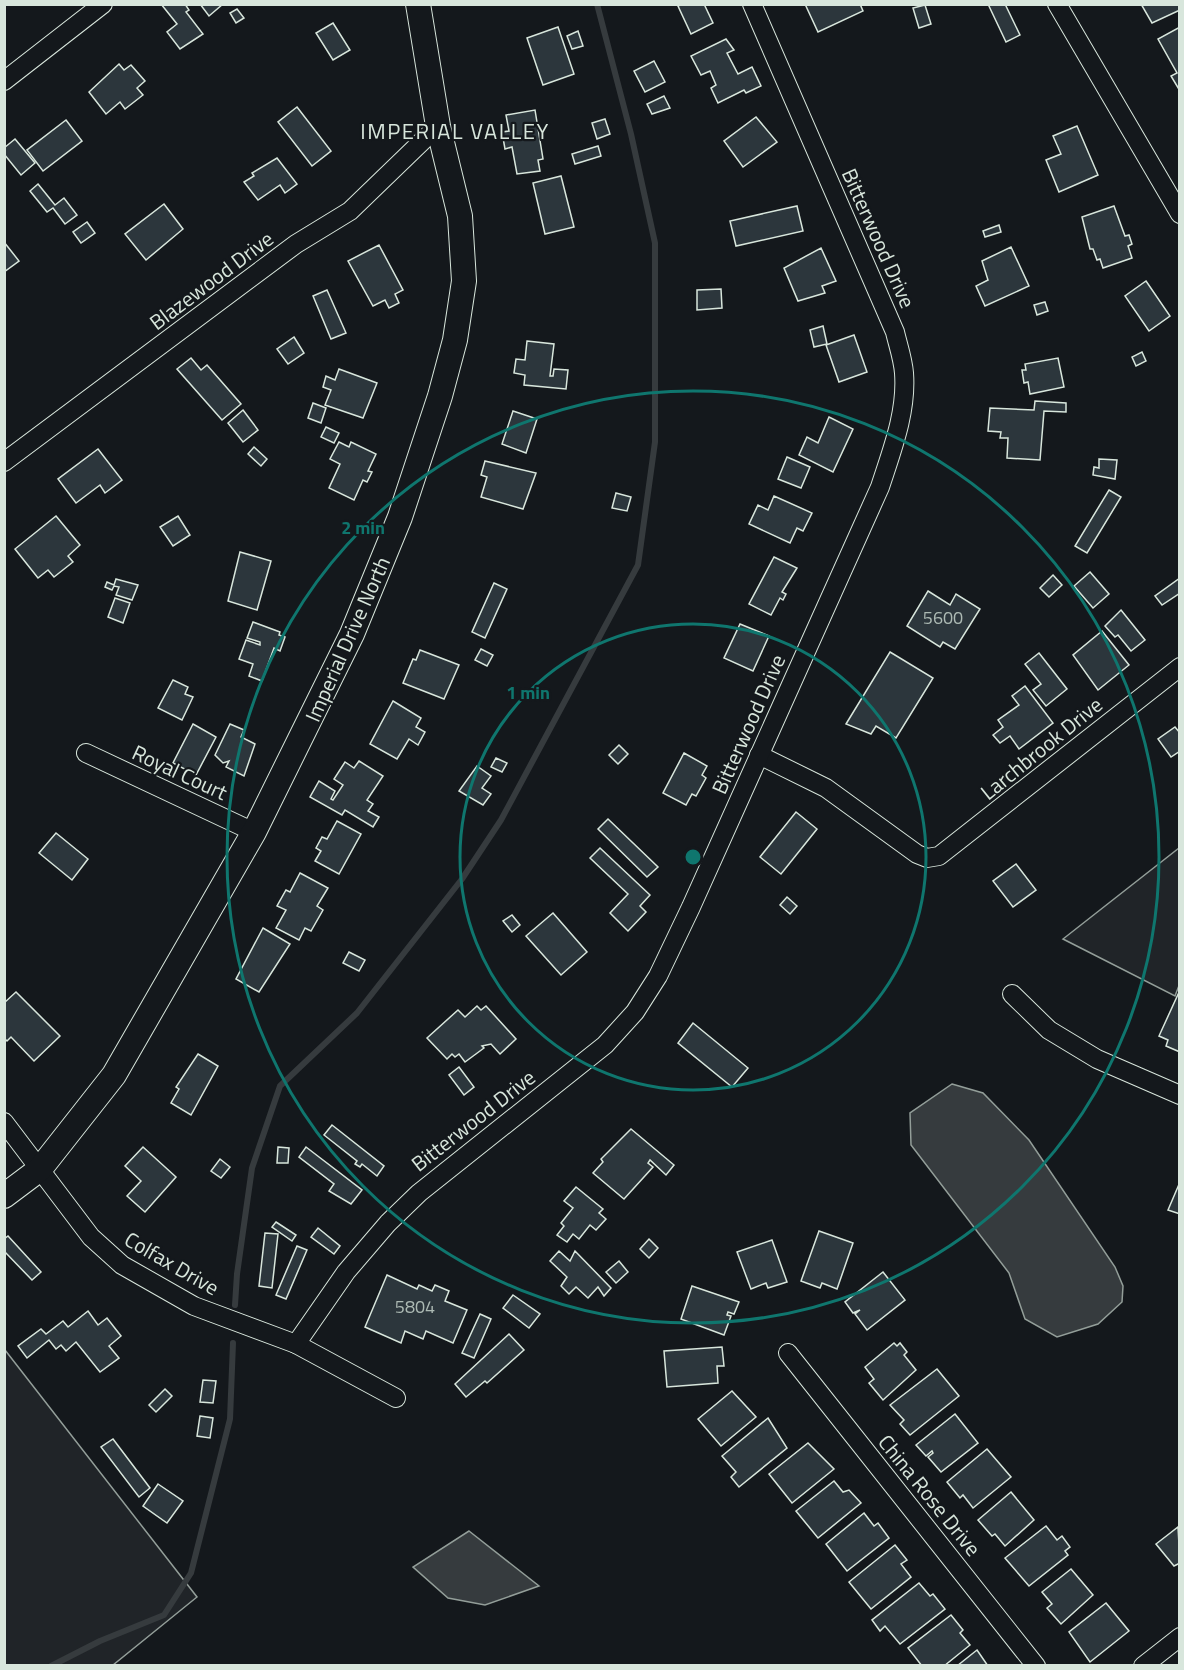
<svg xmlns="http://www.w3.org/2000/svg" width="1184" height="1670" viewBox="0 0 1184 1670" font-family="'Titillium Web',sans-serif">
  <rect width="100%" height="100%" fill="#14181c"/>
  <g fill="#202428" stroke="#939e99" stroke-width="1.5">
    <path d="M1179,848L1180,983L1175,996L1063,939Z"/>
    <path d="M5,1350L197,1597L113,1665H5Z"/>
  </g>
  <g fill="#363b3e" stroke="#939e99" stroke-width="1.5">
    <path d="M952,1084L983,1093L1029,1140L1115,1267L1123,1286L1122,1302L1098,1324L1057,1337L1025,1319L1009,1273L911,1145L910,1113Z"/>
    <path d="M469,1531L539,1586L485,1605L448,1598L413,1567Z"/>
  </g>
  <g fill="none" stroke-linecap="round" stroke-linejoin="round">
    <g stroke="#363b3e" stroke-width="6">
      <path d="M235,1305L237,1274L252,1168L280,1086L357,1013L462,879L501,820L638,565L655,442V243L631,134L597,4"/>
      <path d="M51,1666L100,1641L164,1615L191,1573L230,1419L233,1343"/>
    </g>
  </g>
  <g fill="#2c363c" stroke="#d8e6dc" stroke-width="1.5">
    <path d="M161,4H185L189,10L186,12L203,34L180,49L167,32L177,24Z"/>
    <path d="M200,4H223L209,16Z"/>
    <path d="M682,4H704L713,23L691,34L678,6Z"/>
    <path d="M805,4H860L863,11L818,32Z"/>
    <path d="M988,4H1005L1020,35L1006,42Z"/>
    <path d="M1141,4H1180V10L1152,23Z"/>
    <path d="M925,5L931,24L919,28L913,8Z"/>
    <path d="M237,9L244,18L236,23L230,13Z"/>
    <path d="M333,23L350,50L333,60L316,33Z"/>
    <path d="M558,27L574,74L543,85L527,38Z"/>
    <path d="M1180,27V91L1171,76L1177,73L1158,39Z"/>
    <path d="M578,31L583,46L572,49L567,36Z"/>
    <path d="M726,39L734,50L727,53L738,74L752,67L761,86L746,93L744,90L718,103L711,88L716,85L710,71L701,75L691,56Z"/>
    <path d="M654,61L665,82L645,92L634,71Z"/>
    <path d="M119,64L124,70L131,65L145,81L137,88L143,95L125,109L120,102L106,114L89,92Z"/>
    <path d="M664,96L670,108L652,114L647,104Z"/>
    <path d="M297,107L331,151L312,166L278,122Z"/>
    <path d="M535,110L543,159L538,160L540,171L517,174L512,147L505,149L502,132L509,131L506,115Z"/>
    <path d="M756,117L777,142L743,167L724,141Z"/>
    <path d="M605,119L610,134L597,139L592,123Z"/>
    <path d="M66,120L82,141L43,171L27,150Z"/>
    <path d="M1077,126L1098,175L1059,192L1046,160L1061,154L1053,136Z"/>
    <path d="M15,139L35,163L21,175L4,154V148Z"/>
    <path d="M598,146L601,156L575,164L572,154Z"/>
    <path d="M277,158L297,184L285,193L280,185L258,200L244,182L254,176L252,173Z"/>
    <path d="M561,176L574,227L545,234L533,183Z"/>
    <path d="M38,184L55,205L64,198L77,215L65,224L53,208L47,212L30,191Z"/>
    <path d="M164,204L183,229L146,260L125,234Z"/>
    <path d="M797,206L803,231L736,246L730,221Z"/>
    <path d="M1114,206L1125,236L1129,235L1132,244L1128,246L1132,258L1103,268L1100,259L1097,260L1093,249H1090L1082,217Z"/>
    <path d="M87,222L95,233L81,243L73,232Z"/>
    <path d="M999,225L1001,232L985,237L983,231Z"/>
    <path d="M4,242L19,261L4,272Z"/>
    <path d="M379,245L403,290L395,294L399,303L389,308L385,300L373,306L348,261Z"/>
    <path d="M1011,247L1029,286L985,306L976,286L988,280L982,261Z"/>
    <path d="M821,248L836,281L822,286L825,293L798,301L784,268Z"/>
    <path d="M1146,281L1170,316L1149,331L1125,296Z"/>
    <path d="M721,289L722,308L697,310V290Z"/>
    <path d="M327,290L346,333L331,339L313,296Z"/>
    <path d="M1045,302L1048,311L1037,315L1034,305Z"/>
    <path d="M823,326L827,344L814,347L810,330Z"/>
    <path d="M854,335L867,372L839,382L826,345Z"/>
    <path d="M294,337L304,353L288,364L277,349Z"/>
    <path d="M527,341L554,344L550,376H553L554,369L568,370L566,389L524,385L525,375L514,373L516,359L525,360Z"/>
    <path d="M1142,352L1146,361L1136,366L1132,357Z"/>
    <path d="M191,358L201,370L207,365L241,404L222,420L177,369Z"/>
    <path d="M1058,358L1064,387L1030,394L1028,382L1024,383L1022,370H1026L1025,364Z"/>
    <path d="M339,369L377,383L363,418L325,405L331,390L323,387L326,376L335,380Z"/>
    <path d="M1035,401L1066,403V412L1044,411L1040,460L1007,458L1008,438H1000L1001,432L988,431L990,408L1034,410Z"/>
    <path d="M313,403L326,408L321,423L308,418Z"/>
    <path d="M243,410L258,430L243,442L228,423Z"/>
    <path d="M513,411L537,419L526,453L502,444Z"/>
    <path d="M829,417L853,429L833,472L799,455L807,437L818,443Z"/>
    <path d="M326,427L339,433L334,443L321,437Z"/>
    <path d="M339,442L349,447L351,442L376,454L368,471L372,472L367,482L363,480L354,500L329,488L340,464L330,459Z"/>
    <path d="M254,447L267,459L261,466L248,454Z"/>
    <path d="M98,449L122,480L105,493L100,485L76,503L58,479Z"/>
    <path d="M787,457L810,467L801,488L778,479Z"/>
    <path d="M1099,459L1117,460L1115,479L1093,475L1094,467L1099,468Z"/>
    <path d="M485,461L536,473L523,509L481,497L487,477L481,475Z"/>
    <path d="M1109,490L1121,497L1087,553L1075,546Z"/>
    <path d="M616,493L631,497L627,511L612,508Z"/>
    <path d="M774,496L812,513L803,531L797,528L790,543L749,524L758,505L768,510Z"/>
    <path d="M56,516L80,545L68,556L73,562L54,577L48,570L38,578L15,549Z"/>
    <path d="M178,516L190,535L173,546L160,527Z"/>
    <path d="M240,552L271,561L257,610L228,601Z"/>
    <path d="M774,557L797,568L782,592L786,594L783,600L780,598L771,615L749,604Z"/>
    <path d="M1090,572L1109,594L1093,608L1074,586Z"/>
    <path d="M1053,575L1062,585L1049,597L1040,588Z"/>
    <path d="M1180,578V593L1162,605L1155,596Z"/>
    <path d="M116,579L138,585L132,600L116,595L119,587L114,586L112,590L105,587L107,582L114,585Z"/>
    <path d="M494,583L507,589L485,638L472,632Z"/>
    <path d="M928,591L950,605L956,594L980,609L955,649L943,642L940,647L907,626Z"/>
    <path d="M115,598L130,603L123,623L108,617Z"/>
    <path d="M1121,610L1145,640L1131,651L1118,635L1115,637L1105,626Z"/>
    <path d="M253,622L280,632L279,635L285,637L280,651L274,648L262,681L249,676L253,664L239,659L246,640L260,645V642L247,638Z"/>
    <path d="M740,624L769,636L753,671L724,658Z"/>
    <path d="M1102,631L1129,665L1098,690L1073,655Z"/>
    <path d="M481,649L493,655L487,666L475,660Z"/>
    <path d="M420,650L459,665L444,699L403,683L413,659L416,660Z"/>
    <path d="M890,652L933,678L896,738L876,726L871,734L846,724Z"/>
    <path d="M1039,653L1067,689L1046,706L1033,690L1041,684L1025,664Z"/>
    <path d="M173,680L188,687L185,694L193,697L182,720L158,708Z"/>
    <path d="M1025,686L1053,723L1019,749L1010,736L1000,743L993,735L1003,727L998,720L1019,705L1012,696Z"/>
    <path d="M393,701L421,718L416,727L425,732L418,745L409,739L397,759L370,744Z"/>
    <path d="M193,724L216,737L196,775L173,763Z"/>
    <path d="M230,724L244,730L241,737L255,744L244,776L226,767L229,761L223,763L215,755Z"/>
    <path d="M1175,727L1180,733V751L1171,757L1158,739Z"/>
    <path d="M619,745L628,754L618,764L609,755Z"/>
    <path d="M684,753L707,766L702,775L706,778L696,796L692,794L686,805L663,793Z"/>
    <path d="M496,758L507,763L502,772L491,767Z"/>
    <path d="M359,761L383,776L367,800L373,804L368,811L379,817L373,827L345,810L342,815L310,797L319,781L335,791L331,799L333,800L343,785L334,779L345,762L354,768Z"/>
    <path d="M477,766L491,776L482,788L491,794L483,805L459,791Z"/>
    <path d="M796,812L817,829L781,874L760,857Z"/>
    <path d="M608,819L658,867L647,877L598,829Z"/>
    <path d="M337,821L361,834L339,874L315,861L321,851L316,848L322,837L327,839Z"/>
    <path d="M56,833L88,859L72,880L39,853Z"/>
    <path d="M600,848L650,895L640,906L646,912L628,931L610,913L628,894L590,858Z"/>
    <path d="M1016,864L1036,890L1013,907L993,881Z"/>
    <path d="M300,873L328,888L317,906L323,910L311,931L305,928L299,940L276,928L286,910L277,906L286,890L290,892Z"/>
    <path d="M787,897L797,906L790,914L780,905Z"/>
    <path d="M553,913L587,952L561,975L526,936Z"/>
    <path d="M512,915L520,925L512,932L503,921Z"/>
    <path d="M263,928L290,944L259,992L236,979Z"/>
    <path d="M349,952L365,960L359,971L343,963Z"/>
    <path d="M1180,990V1052L1166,1046L1168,1040L1159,1036Z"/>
    <path d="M16,992L60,1036L34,1061L11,1037L7,1041L4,1038V1003Z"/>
    <path d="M477,1006L481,1010L486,1006L516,1039L500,1054L491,1044L482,1046L484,1048L465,1062L459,1054L455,1057L452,1054L447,1059L427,1038L458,1010L465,1017Z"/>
    <path d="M693,1023L748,1068L732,1087L678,1043Z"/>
    <path d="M198,1054L218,1066L191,1115L171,1103L179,1089L176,1087Z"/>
    <path d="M459,1067L474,1087L464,1095L449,1075Z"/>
    <path d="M332,1125L384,1166L377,1176L362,1164L360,1167L355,1164L357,1161L324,1135Z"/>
    <path d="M631,1129L674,1165L666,1175L650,1160L648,1163L653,1167L624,1199L593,1173L603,1162L601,1159Z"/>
    <path d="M143,1147L176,1177L145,1212L127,1196L141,1181L125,1166Z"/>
    <path d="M278,1147L289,1148L288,1163H277Z"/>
    <path d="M306,1147L362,1190L351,1204L329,1191L334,1184L299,1157Z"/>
    <path d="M220,1159L230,1167L221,1178L211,1171Z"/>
    <path d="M1180,1182V1214L1168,1210Z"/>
    <path d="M576,1187L603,1209L599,1213L606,1219L596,1230L590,1225L579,1239L573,1234L567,1242L557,1235L564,1226L561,1223L573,1208L564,1201Z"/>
    <path d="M276,1222L296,1235L292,1241L272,1227Z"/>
    <path d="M318,1228L340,1246L334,1254L311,1237Z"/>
    <path d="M819,1231L853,1243L837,1289L822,1283L820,1288L801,1281Z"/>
    <path d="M265,1233L278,1234L272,1288L259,1286Z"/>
    <path d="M8,1236L41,1272L32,1280L4,1251V1239Z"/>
    <path d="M649,1239L658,1248L649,1258L640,1249Z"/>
    <path d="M772,1240L787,1282L768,1288L766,1283L751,1289L737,1252Z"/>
    <path d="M297,1246L307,1250L286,1299L276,1295Z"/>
    <path d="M559,1251L570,1261L575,1251L611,1288L604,1296L598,1287L588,1298L576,1287L569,1294L561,1286L567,1277L550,1261Z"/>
    <path d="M619,1261L628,1272L616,1283L606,1272Z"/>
    <path d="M883,1272L905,1300L867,1330L855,1314L860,1310L853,1313L845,1302Z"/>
    <path d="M387,1275L417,1289L419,1285L432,1291L435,1285L449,1291L445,1301L467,1310L453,1343L426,1331L423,1339L405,1331L401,1343L365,1327Z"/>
    <path d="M692,1286L739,1302L734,1314L728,1312L727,1315L731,1316L724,1335L681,1319Z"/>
    <path d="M513,1295L540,1314L529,1328L503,1308Z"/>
    <path d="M88,1311L98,1325L107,1318L121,1336L109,1346L119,1358L100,1372L76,1342L66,1351L61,1345L56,1349L49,1340L27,1358L18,1346L41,1329L46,1334L63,1321L68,1327Z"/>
    <path d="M480,1314L491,1319L474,1358L462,1353Z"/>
    <path d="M509,1334L524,1350L487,1383L485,1381L466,1397L455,1384Z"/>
    <path d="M894,1343L897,1346L900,1343L907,1352L904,1355L916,1370L883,1400L869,1383L874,1379L865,1367Z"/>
    <path d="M722,1347L724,1366H717L718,1383L667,1387L664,1351Z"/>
    <path d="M937,1369L959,1396L910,1435L900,1424L904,1420L890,1405Z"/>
    <path d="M203,1380L216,1381L213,1403L200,1402Z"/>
    <path d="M165,1389L172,1396L156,1412L149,1405Z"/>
    <path d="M732,1391L756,1417L721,1446L698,1419Z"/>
    <path d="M955,1414L978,1443L941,1472L928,1457L933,1453L932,1451L926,1456L916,1445Z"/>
    <path d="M200,1416L213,1418L210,1438L197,1436Z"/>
    <path d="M768,1418L787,1448L739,1487L731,1477L736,1472L722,1456Z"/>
    <path d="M113,1439L150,1488L139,1497L101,1447Z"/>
    <path d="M808,1443L834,1469L792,1503L769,1474Z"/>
    <path d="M987,1449L1011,1477L973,1508L963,1495L960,1498L947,1482Z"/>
    <path d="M834,1481L843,1492L849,1490L861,1503L818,1538L796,1511Z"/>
    <path d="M158,1484L183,1501L167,1523L143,1506Z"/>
    <path d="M1011,1492L1034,1520L1005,1546L995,1534L992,1536L978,1520Z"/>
    <path d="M864,1513L874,1526L878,1523L889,1538L847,1571L826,1544Z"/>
    <path d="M1046,1526L1057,1540L1062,1536L1070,1547L1065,1551L1068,1555L1029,1586L1005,1558Z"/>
    <path d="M1178,1527L1180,1563L1174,1566L1156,1544Z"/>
    <path d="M895,1545L907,1560L901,1564L911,1577L871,1609L849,1582Z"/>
    <path d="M1071,1569L1093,1595L1061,1624L1047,1608L1052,1604L1042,1592Z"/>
    <path d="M919,1583L930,1596L933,1594L945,1609L900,1644L885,1626L880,1631L872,1620Z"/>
    <path d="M1106,1603L1129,1631L1090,1662L1069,1632Z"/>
    <path d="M951,1615L963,1630L960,1633L970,1645L944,1666H922L908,1648Z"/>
    <path d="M977,1650L988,1666H957Z"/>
  </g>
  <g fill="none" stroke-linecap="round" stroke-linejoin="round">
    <defs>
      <g id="street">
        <path d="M1057,4L1180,214"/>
        <path d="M4,81L103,4"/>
        <path d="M4,462L296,244L350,211L438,126"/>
        <path d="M86,753L254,832"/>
        <path d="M759,755L826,788L917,854L927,858L939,856L1180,667"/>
        <path d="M1012,994L1049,1030L1097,1059L1180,1095"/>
        <path d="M4,1122L91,1237L122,1265L194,1306L296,1344L396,1398"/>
        <path d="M296,1344L346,1272L388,1223L419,1193L605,1045L635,1012L658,976L691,907L880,487C892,450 907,412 904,373C903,359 898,345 895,332L752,4"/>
        <path d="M788,1353L1036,1666"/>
        <path d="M1143,1666L1180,1637"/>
      </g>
      <path id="secondary" d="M4,1196L40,1169L114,1075L254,832L352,634L400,517L440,396L455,340L464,281L460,216L438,126L418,4"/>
    </defs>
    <use href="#street" stroke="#d8e6dc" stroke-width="20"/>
    <use href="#secondary" stroke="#d8e6dc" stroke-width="26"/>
    <use href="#street" stroke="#14181c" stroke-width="18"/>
    <use href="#secondary" stroke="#14181c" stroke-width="24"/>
  </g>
  <g fill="none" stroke="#0f766e" stroke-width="3">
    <circle cx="693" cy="857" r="233"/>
    <circle cx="693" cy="857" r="466"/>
  </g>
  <g text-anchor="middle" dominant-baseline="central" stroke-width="4.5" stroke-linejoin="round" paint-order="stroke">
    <g font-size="18" fill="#adbab4">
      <text x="943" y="617">5600</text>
      <text x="415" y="1306">5804</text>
    </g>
    <g font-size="21" fill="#d8e6dc" stroke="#14181c">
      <text transform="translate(879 238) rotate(66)">Bitterwood Drive</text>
      <text transform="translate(211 280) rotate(-37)">Blazewood Drive</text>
      <text transform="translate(347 639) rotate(-66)">Imperial Drive North</text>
      <text transform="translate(748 724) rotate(-66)">Bitterwood Drive</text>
      <text transform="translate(1041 748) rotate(-39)">Larchbrook Drive</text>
      <text transform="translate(180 772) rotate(25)">Royal Court</text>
      <text transform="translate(473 1120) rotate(-38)">Bitterwood Drive</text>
      <text transform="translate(172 1263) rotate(30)">Colfax Drive</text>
      <text transform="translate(930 1495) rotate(51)">China Rose Drive</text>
    </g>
    <g font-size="22" letter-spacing="1.5" fill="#d8e6dc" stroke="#14181c">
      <text x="455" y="131">IMPERIAL VALLEY</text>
    </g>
  </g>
  <circle cx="693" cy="857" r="9" fill="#0f766e" stroke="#14181c" stroke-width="3"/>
  <g font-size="18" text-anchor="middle" font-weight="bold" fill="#0f766e" stroke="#14181c" stroke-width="4.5" stroke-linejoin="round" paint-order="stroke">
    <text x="363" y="534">2 min</text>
    <text x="528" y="699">1 min</text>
  </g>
  <rect width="1184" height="1670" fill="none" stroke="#d8e6dc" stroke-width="12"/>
</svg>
